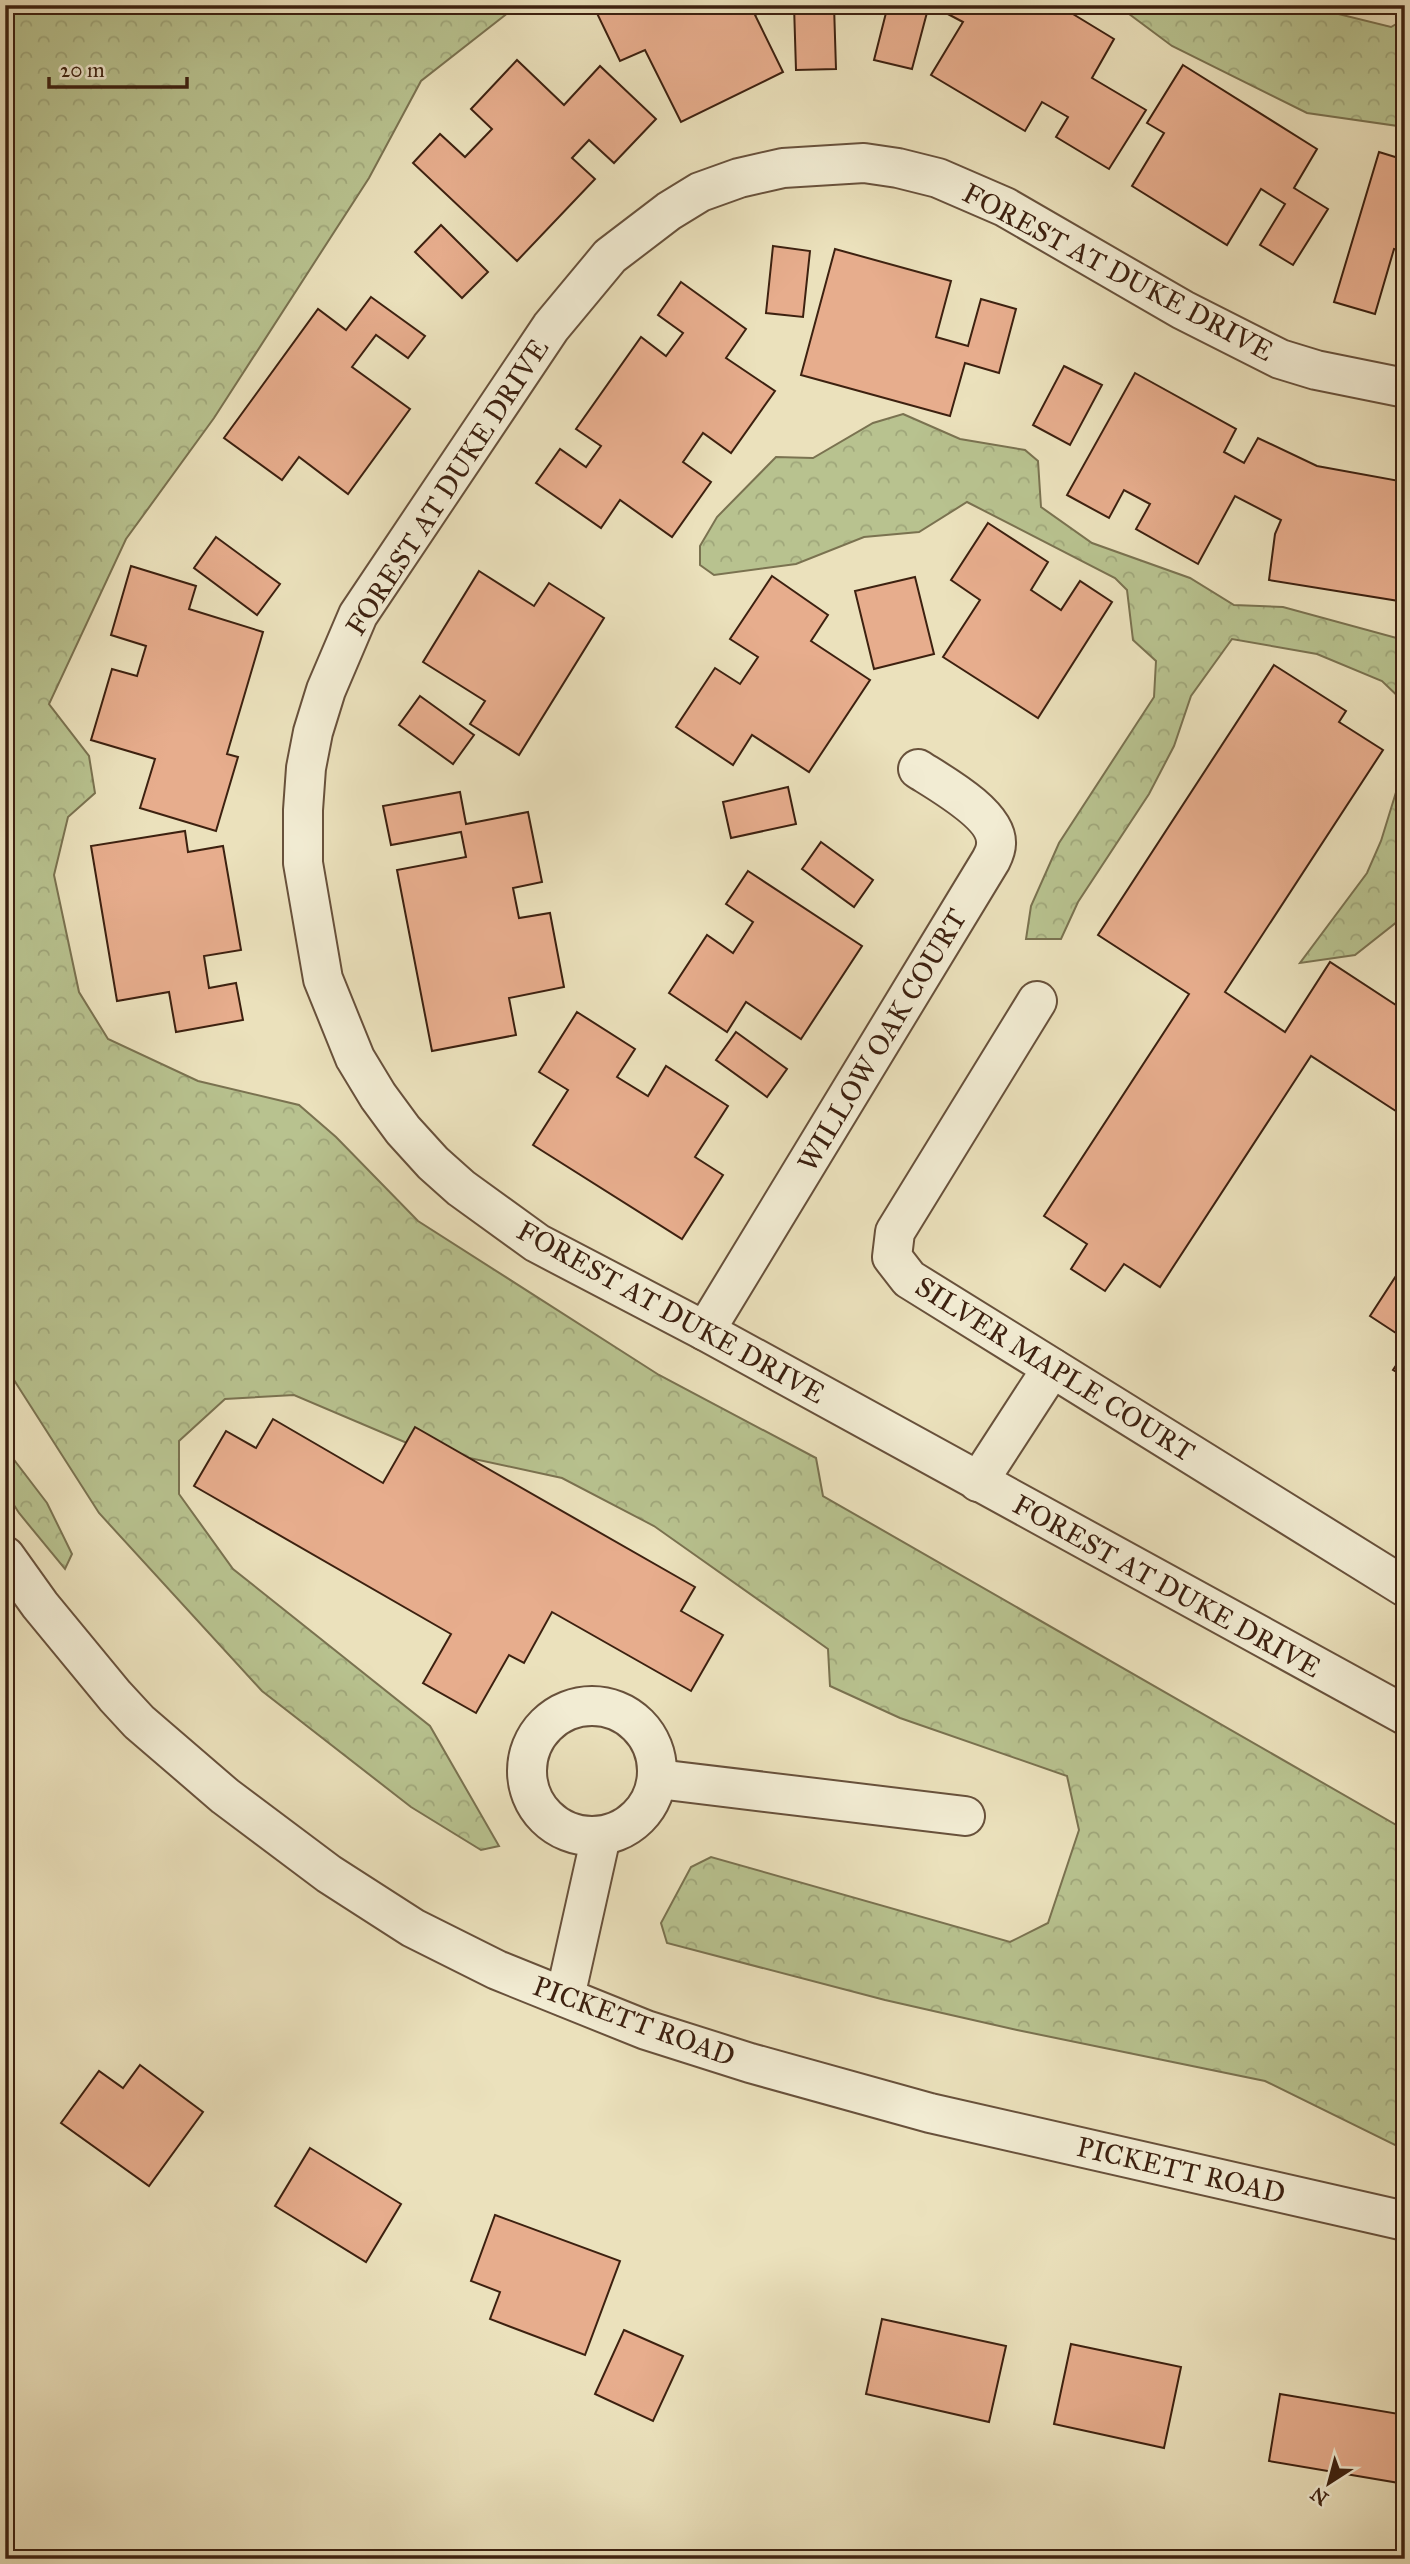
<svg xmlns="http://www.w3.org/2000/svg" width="1410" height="2564" viewBox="0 0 1410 2564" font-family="'IM FELL Great Primer',serif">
  <defs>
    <pattern id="forest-crowns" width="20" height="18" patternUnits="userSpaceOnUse" patternTransform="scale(1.75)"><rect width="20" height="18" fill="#b8c28f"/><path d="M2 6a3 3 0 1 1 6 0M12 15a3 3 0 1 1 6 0" fill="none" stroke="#9fa67a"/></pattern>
  </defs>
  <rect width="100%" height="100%" fill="#ebe1bc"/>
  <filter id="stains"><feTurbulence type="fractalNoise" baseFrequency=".00286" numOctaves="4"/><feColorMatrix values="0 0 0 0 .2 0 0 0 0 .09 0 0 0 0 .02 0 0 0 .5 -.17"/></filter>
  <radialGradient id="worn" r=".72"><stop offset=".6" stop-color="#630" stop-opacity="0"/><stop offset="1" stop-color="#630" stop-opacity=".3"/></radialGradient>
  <g fill="url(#forest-crowns)" stroke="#7a7250" stroke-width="2">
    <path d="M5,5H518L421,81L369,178L214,418L126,539L49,704L89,756L95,793L68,817L54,875L79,992L108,1039L198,1081L299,1105L336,1137L418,1221L659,1375L816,1458L823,1496L1405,1830V2150L1265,2081L1017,2030L885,2000L667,1943L661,1923L691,1867L711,1857L1010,1942L1048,1923L1079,1830L1067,1776L900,1718L830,1686L828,1649L654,1526L562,1478L414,1446L294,1395L225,1399L179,1441V1494L233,1569L430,1726L499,1846L481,1850L411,1807L262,1691L99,1513L5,1366Z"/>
    <path d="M1117,5H1302L1391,27L1405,19V127L1307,113L1172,46Z"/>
    <path d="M903,414L960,439L1025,450L1038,461L1041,507L1092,543L1190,578L1234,605L1283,607L1404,640L1405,703L1382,681L1317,654L1232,639L1191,696L1174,746L1149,794L1078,902L1061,939H1026L1031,906L1059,843L1154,697L1156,661L1133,640L1127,590L1115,578L967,502L919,532L864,537L796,564L714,575L700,565V546L717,517L776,457L813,458L873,423Z"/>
    <path d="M1405,763V907L1398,921L1355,955L1300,963L1367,873L1381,841Z"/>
    <path d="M5,1448L47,1503L72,1554L65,1569L19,1513L5,1491Z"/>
  </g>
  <g fill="#e7ad8d" stroke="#3d2110" stroke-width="2">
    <path d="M593,5H776L755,15L783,72L681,122L645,50L620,61Z"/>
    <path d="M794,5H834L836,69L796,70Z"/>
    <path d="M888,5H929L912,69L874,60Z"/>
    <path d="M948,5H1058L1114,39L1092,78L1146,110L1109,169L1056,137L1068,117L1042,102L1025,131L931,75L963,22L944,12Z"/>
    <path d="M517,60L564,105L600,66L656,119L614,163L589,140L572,158L595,179L517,261L413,163L440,134L465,157L492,129L471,109Z"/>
    <path d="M1183,65L1317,149L1294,188L1328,209L1293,265L1260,245L1285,204L1261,189L1227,245L1132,186L1164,133L1147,123Z"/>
    <path d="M1379,152L1405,160V252L1394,249L1375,314L1334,302Z"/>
    <path d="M441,225L488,272L462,298L415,252Z"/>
    <path d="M773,246L810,251L803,317L766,313Z"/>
    <path d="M835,249L951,281L936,337L968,346L981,299L1016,309L999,373L965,363L950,416L801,375Z"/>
    <path d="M681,282L746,329L726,358L775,391L731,453L703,433L683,462L711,482L672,537L620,500L601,528L536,483L560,449L586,467L601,446L576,429L641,337L666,356L683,333L658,315Z"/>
    <path d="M371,297L425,336L408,358L376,335L352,367L410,409L348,494L299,457L282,480L224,438L318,309L346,330Z"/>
    <path d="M1064,366L1102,385L1070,445L1033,425Z"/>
    <path d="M1135,373L1236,429L1224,452L1244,463L1258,438L1317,466L1405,482V602L1269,580L1275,534L1281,520L1235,496L1198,564L1136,529L1150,504L1124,490L1109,518L1067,495Z"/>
    <path d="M988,523L1048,562L1031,590L1061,610L1080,581L1112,602L1038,718L943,657L980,600L951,580Z"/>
    <path d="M216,537L280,584L257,615L194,568Z"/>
    <path d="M131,566L196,586L189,609L263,632L227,754L238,757L216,831L140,808L155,759L91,740L112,669L137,676L146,646L111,635Z"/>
    <path d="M479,571L534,606L549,583L604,618L519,755L470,724L485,701L423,662Z"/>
    <path d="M772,576L828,615L811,641L870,680L809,772L752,735L733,765L676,727L715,668L740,684L758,657L730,639Z"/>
    <path d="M915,577L934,654L874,669L855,591Z"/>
    <path d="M1274,665L1346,711L1339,722L1383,750L1225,992L1285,1032L1330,962L1405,1011V1117L1311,1056L1160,1287L1124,1264L1105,1291L1071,1269L1087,1244L1044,1216L1189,994L1098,935Z"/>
    <path d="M420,696L474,735L453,764L399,725Z"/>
    <path d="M788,787L796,824L731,838L723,802Z"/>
    <path d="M460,792L466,824L528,812L542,882L513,888L519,918L550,913L564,987L509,998L516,1035L432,1051L397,870L466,857L461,832L391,845L383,806Z"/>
    <path d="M185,831L188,852L223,846L241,950L204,956L209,988L236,983L243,1020L176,1032L169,992L117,1001L91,846Z"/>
    <path d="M821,842L873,880L854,907L802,869Z"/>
    <path d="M748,871L862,946L801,1039L746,1002L727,1032L669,993L707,935L733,953L753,922L726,904Z"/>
    <path d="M577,1012L635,1049L617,1077L648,1096L666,1066L728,1106L695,1157L723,1175L682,1239L533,1145L568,1090L539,1072Z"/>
    <path d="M736,1032L787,1069L767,1097L716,1060Z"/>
    <path d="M1405,1262V1339L1370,1316Z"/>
    <path d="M1405,1352V1377L1393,1370Z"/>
    <path d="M273,1419L383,1483L415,1427L695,1587L681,1611L723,1635L691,1691L552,1612L524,1663L509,1655L476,1713L423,1683L451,1634L194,1486L226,1431L256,1448Z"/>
    <path d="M140,2065L203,2112L149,2186L61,2123L99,2071L123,2088Z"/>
    <path d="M310,2148L401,2204L366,2262L275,2206Z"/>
    <path d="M495,2215L620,2261L585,2355L490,2319L500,2292L471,2281Z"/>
    <path d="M882,2319L1006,2346L989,2422L866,2394Z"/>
    <path d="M624,2330L683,2356L653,2421L595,2394Z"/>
    <path d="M1071,2344L1181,2367L1164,2448L1054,2424Z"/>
    <path d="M1280,2394L1405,2415V2484L1269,2461Z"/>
  </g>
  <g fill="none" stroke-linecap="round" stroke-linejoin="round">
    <defs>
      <g id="minor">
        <path d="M1405,388L1316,370L1280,359L1183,310L1005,207L938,178L898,168L864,163L783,168L739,178L700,192L669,211L610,256L551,327L358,615L326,690L313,732L306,768L303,810V863L323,979L355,1058L378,1096L403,1130L433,1163L461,1188L537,1243L705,1331L1405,1715"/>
        <path d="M1037,1001L895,1232L892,1257L909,1279L1405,1587"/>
        <path d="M705,1331L991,860C993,856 996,849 996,844C998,815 940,783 918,769"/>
        <path d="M978,1482L1052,1368"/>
        <path d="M5,1556L40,1605L115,1696L139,1722L225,1796L329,1874L413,1928L497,1970L646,2030L750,2063L930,2113L1405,2221"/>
        <circle cx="592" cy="1771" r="65"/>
        <path d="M658,1779L965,1816"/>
        <path d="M565,1997L601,1836"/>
      </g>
    </defs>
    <use href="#minor" stroke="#68513b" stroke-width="42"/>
    <use href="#minor" stroke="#f2ecd3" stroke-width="38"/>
  </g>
  <g text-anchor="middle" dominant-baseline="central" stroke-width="7" stroke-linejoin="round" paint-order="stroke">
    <g font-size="28" fill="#3d2110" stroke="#f2ecd3">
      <text transform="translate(1118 272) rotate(28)">FOREST AT DUKE DRIVE</text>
      <text transform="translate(447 487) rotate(-57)">FOREST AT DUKE DRIVE</text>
      <text transform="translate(882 1040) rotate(-59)">WILLOW OAK COURT</text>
      <text transform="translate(671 1312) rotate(29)">FOREST AT DUKE DRIVE</text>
      <text transform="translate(1055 1369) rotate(32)">SILVER MAPLE COURT</text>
      <text transform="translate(1167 1586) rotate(29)">FOREST AT DUKE DRIVE</text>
      <text transform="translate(634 2021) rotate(20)">PICKETT ROAD</text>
      <text transform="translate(1181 2170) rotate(13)">PICKETT ROAD</text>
    </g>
  </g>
  <rect width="1410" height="2564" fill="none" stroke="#ebe1bc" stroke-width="28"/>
  <rect x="7" y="7" width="1396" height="2550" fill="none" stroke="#3d2110" stroke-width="3.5"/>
  <rect x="14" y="14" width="1382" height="2536" fill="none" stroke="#3d2110" stroke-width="2"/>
  <g transform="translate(1329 2483) rotate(216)" stroke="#f2ecd3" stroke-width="5" paint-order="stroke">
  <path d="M0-5L12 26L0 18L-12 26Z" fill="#3d2110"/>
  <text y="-10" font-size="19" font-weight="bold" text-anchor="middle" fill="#3d2110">N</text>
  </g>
  <path d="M49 77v10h138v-10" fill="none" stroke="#3d2110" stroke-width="3.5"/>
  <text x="60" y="77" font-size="21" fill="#3d2110" stroke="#f2ecd3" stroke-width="5" paint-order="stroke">20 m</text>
  <rect width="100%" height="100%" filter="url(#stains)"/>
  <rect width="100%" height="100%" fill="url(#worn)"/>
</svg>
